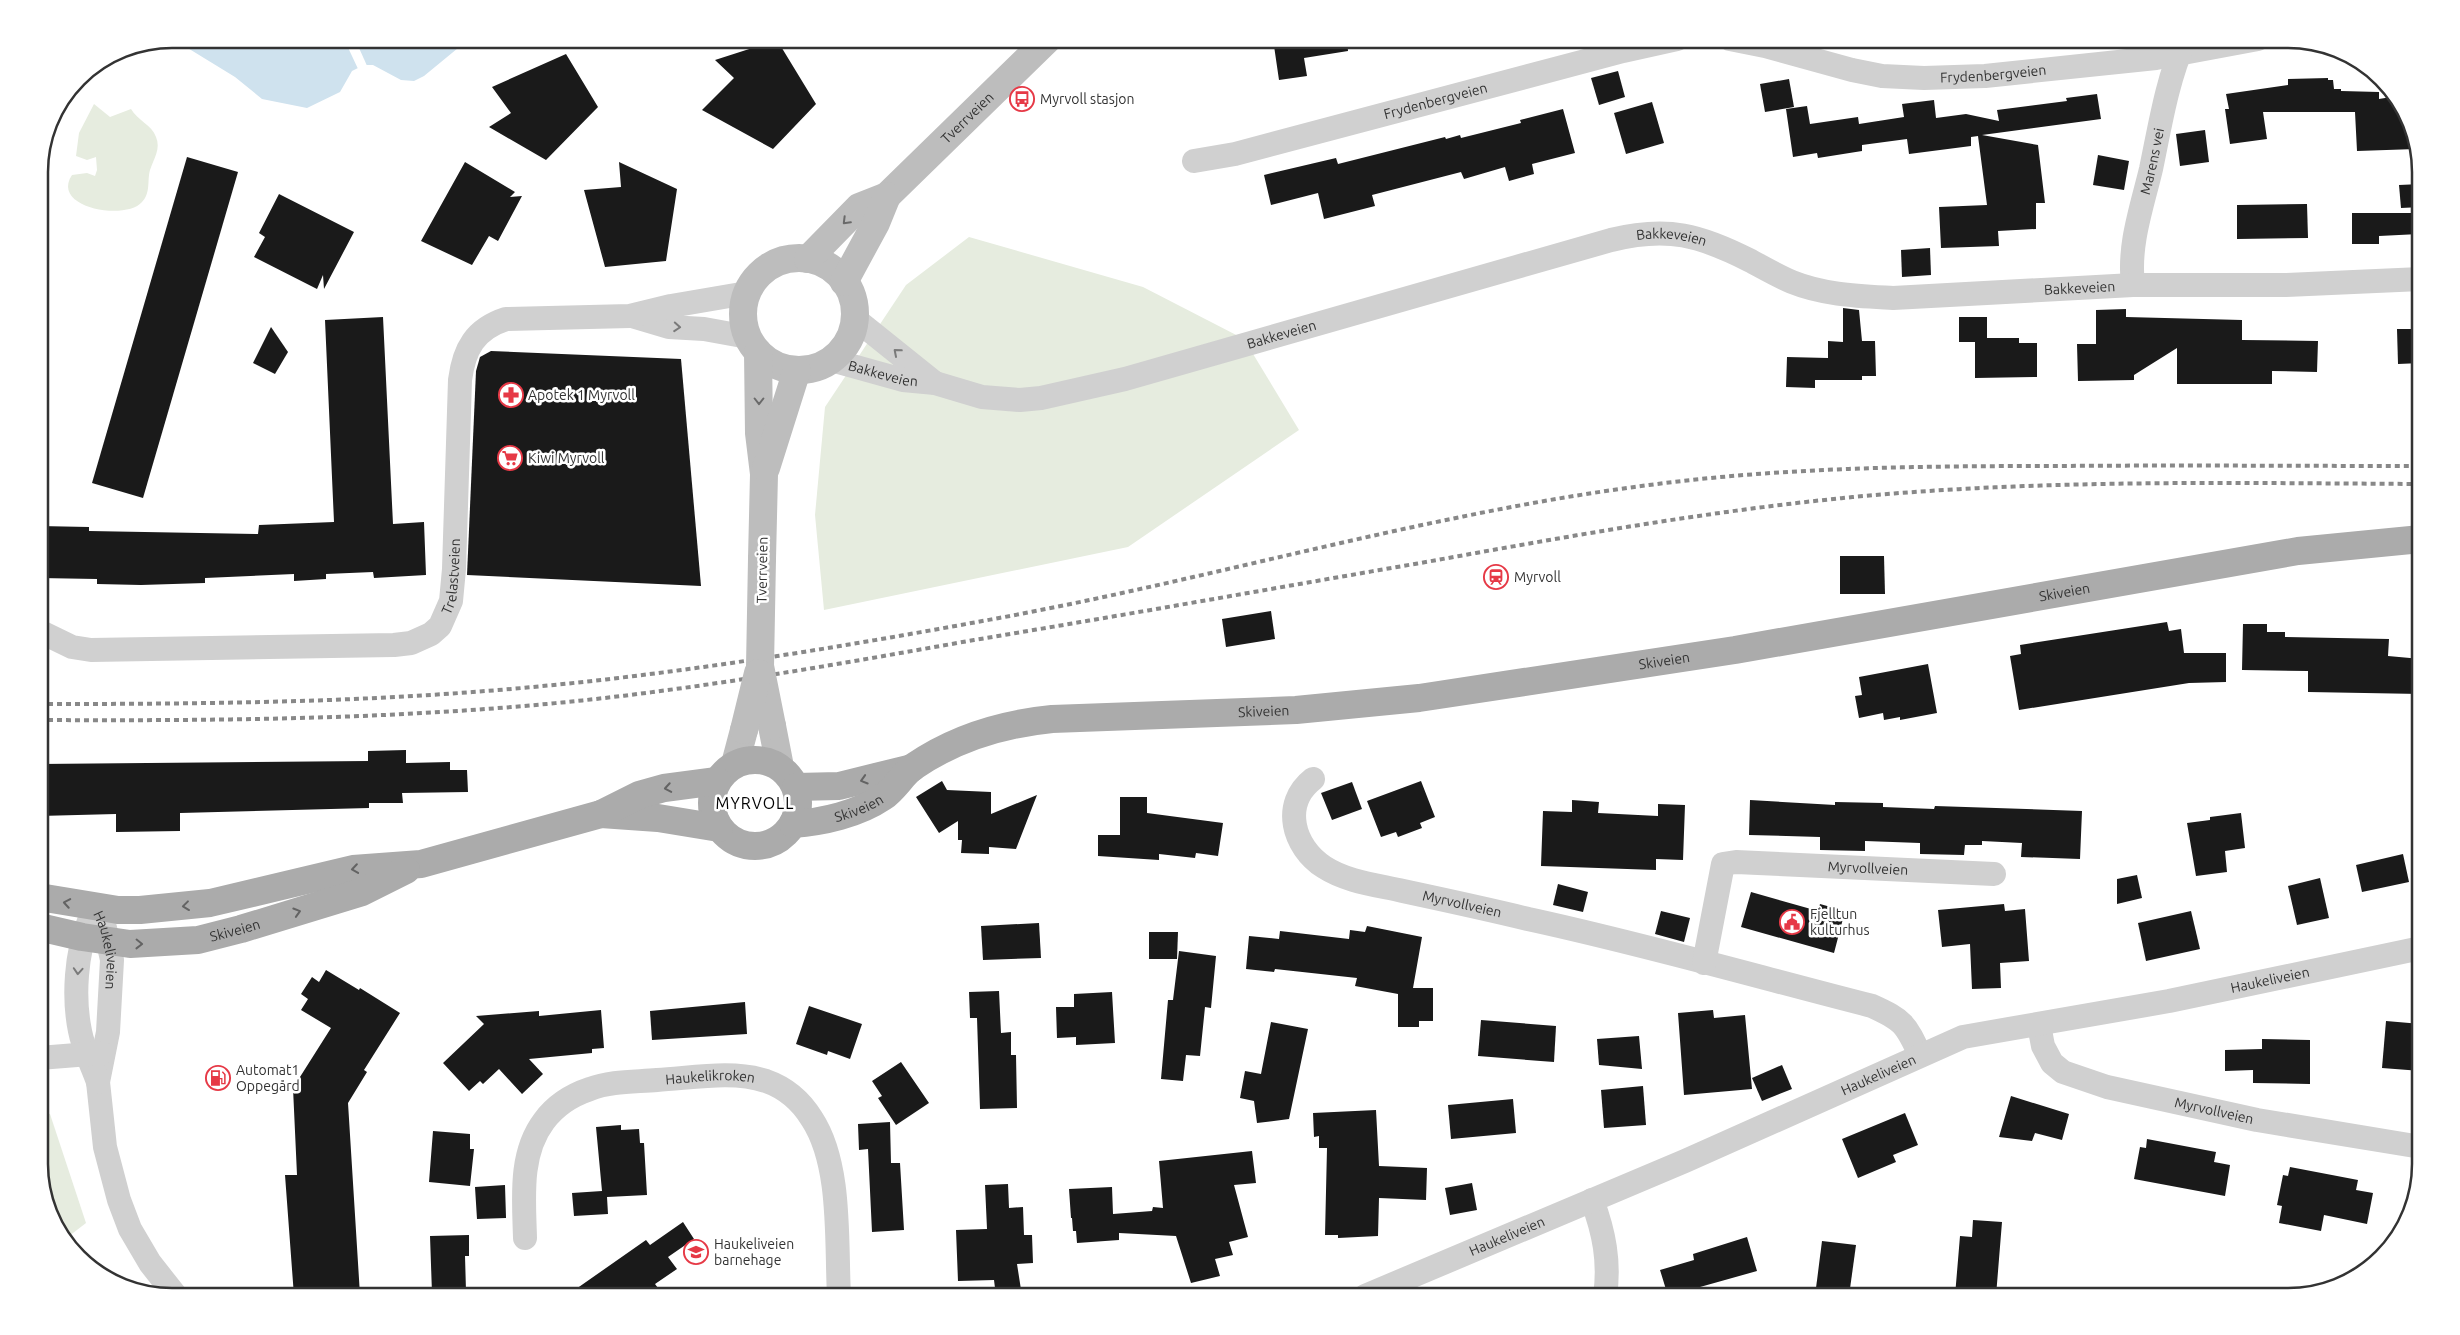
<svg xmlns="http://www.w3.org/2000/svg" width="2460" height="1335" viewBox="0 0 2460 1335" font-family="Ubuntu,sans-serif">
  <rect width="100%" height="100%" fill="#fff"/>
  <g fill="#e6ecdf">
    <path d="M94,104L110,117L131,109C137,120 152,125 156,137C161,149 154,158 150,170C147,180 151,193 142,202C126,221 50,208 72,175L87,173L95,176L97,170L96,157L87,160L76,156L79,133Z"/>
    <path d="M969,237L1143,287L1244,339L1299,430L1128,547L824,610L815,515L825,407L906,285Z"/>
    <path d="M39,1112L50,1114L86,1223L64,1240L61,1237L39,1172Z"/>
  </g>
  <path fill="#cfe2ee" d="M173,39H469L424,76L414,81L401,80L373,65H364L352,71L340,92L307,108L262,99L235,77Z"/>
  <path fill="#fff" d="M344,39H355L368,68L359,71Z"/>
  <g fill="#1a1a1a">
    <path d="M1273,39H1347L1348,51L1304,58L1307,76L1279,80Z"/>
    <path d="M777,40L816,104L773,149L702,110L734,78L715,60Z"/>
    <path d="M566,54L598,107L546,160L489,127L511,113L492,87Z"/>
    <path d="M1618,71L1625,97L1599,105L1591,78Z"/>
    <path d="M2328,78V80H2333L2334,89H2341V91L2379,92V99L2397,96L2416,149L2357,151L2355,112H2263L2267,139L2230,144L2225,109H2229L2226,94L2288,85V79Z"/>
    <path d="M1789,79L1794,107L1765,112L1760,84Z"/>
    <path d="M2097,94L2101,119L1982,135L2038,145L2045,203H2036V229L1998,231L1999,246L1941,248L1939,207L1987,205L1978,136L1971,137V146L1909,154L1907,139L1862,145V151L1818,158L1817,153L1793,157L1786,109L1807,106L1810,124L1858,117L1859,124L1904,117L1902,104L1934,100L1936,118L1966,114L1999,121L1997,110L2067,101L2066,98Z"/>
    <path d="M1652,102L1664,143L1626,154L1614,113Z"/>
    <path d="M1563,109L1575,153L1532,164L1534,174L1509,181L1505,167L1464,179L1461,172L1372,195L1375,206L1324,219L1318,193L1271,205L1264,175L1336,158L1338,164L1445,137L1446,139L1460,135L1461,138L1521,123L1520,120Z"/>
    <path d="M2205,130L2209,162L2180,166L2176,134Z"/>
    <path d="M2098,155L2129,161L2124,190L2093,185Z"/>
    <path d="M187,157L238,172L143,498L92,483Z"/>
    <path d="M465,162L515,192L510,197L522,196L498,241L489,236L472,265L421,241Z"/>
    <path d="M619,162L677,189L666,261L605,267L584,190L621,187Z"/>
    <path d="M2421,184V207L2401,208L2399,185Z"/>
    <path d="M279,194L354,232L324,289L323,275L317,289L254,257L265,237L259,233Z"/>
    <path d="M2307,204L2308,238L2237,239V205Z"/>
    <path d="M2352,213H2417L2419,234L2379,236V244H2352Z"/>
    <path d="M1930,248L1931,275L1902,277L1901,250Z"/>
    <path d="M1843,308L1859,310L1862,341H1875L1876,376H1862V380H1815V388L1786,387L1787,357L1828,358V341L1843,342Z"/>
    <path d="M2126,309V317L2242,320V340L2318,341L2317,372L2272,371V384H2177V348L2134,375V380L2078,381L2077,344H2096V310Z"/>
    <path d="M383,317L393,524L424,522L426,575L374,578L373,572L326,574V579L294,581V574L205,578V583L141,585L97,584V579L39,578V526L89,527V531L258,534L259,525L334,522L325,320Z"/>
    <path d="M1959,317H1987V338H2019V343H2037V377L1975,378V342H1959Z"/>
    <path d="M271,327L288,352L275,374L253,363Z"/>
    <path d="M2397,329H2421V363L2398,364Z"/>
    <path d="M491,351L681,359L701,586L467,575L476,371L480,357Z"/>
    <path d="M1840,556H1884L1885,594H1840Z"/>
    <path d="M1271,611L1275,639L1226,647L1222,619Z"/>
    <path d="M2167,622L2169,631L2181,629L2184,653H2226V682L2189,683L2019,710L2010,656L2021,654L2020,645Z"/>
    <path d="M2243,624H2267V632H2285V637L2389,639L2388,656L2421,659V694L2308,692V671L2242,670Z"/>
    <path d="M1928,664L1937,713L1900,720V717L1884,720L1883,713L1859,718L1855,696L1862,695L1859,677Z"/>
    <path d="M406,750V763L450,762V770H467L468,792L402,793L403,803H369V808L180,813V831L116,832V814L39,816V764L368,761V751Z"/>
    <path d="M942,781L947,790L991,792V814L1037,795L1016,849L989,847V854L961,853L962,840H958V821L939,833L916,797Z"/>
    <path d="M1421,781L1435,817L1420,823L1422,828L1398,837L1396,832L1381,837L1367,801Z"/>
    <path d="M1352,782L1362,809L1332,820L1321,793Z"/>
    <path d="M1120,797H1147V813L1223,823L1218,856L1196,853L1195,858L1159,854V860L1098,856V835H1120Z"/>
    <path d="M1572,800L1599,802L1598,813L1658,816V804L1685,805L1683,860L1656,859V870L1541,866L1543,811L1572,812Z"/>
    <path d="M1750,800L1835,805V802L1883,803V807L1934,809L1935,806L2082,811L2080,859L2021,857L2022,843L1982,841V845H1965L1964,855L1920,854V843L1865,841V851L1820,850V837L1749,835Z"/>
    <path d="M2241,813L2245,848L2225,851L2227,872L2196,876L2187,823L2210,820V817Z"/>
    <path d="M2403,854L2409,882L2362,892L2356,865Z"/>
    <path d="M2137,875L2142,898L2117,904V879Z"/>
    <path d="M2320,878L2329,918L2297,925L2288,886Z"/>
    <path d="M1558,884L1588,892L1583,912L1553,905Z"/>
    <path d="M1751,892L1818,911L1820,904L1845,911L1834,953L1741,927Z"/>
    <path d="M2004,904L2005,911L2025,909L2029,961L2000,963L2001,988L1972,989L1970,944L1942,947L1938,910Z"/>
    <path d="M1661,911L1690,918L1684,942L1655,934Z"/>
    <path d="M2191,911L2200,949L2146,961L2138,923Z"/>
    <path d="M1039,923L1041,958L983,960L981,926Z"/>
    <path d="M1367,926L1422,937L1413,988H1433V1021H1419V1027H1398V994L1355,986L1357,978L1275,969L1274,972L1246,969L1249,936L1279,939L1280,931L1349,939L1350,930L1365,932Z"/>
    <path d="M1149,932H1178L1177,959H1149Z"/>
    <path d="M1179,951L1216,956L1211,1008L1205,1007L1200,1056L1186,1055L1183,1081L1161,1079L1168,1000H1173Z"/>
    <path d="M326,970L359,990L360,988L400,1013L364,1070L367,1072L348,1103L360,1295L294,1296L285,1175H297L293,1088L331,1028L301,1010L308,999L301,994L312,977L319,982Z"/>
    <path d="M999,991L1001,1033L1011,1032V1055H1016L1017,1108L980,1109L977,1018H970L969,992Z"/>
    <path d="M1112,992L1115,1043L1076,1045V1037L1057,1038L1056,1007H1074V994Z"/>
    <path d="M745,1002L747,1034L652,1040L650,1011Z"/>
    <path d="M809,1006L862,1024L850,1059L828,1051L827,1055L796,1044Z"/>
    <path d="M601,1010L604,1048L592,1049V1053L529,1059L543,1074L522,1094L499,1069L483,1084L480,1081L469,1091L443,1063L484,1024L476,1016L539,1011V1016Z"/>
    <path d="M1713,1010L1714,1018L1745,1015L1752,1089L1684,1095L1678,1013Z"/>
    <path d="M1481,1020L1556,1026L1554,1062L1478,1056Z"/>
    <path d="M2386,1021L2421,1024V1071L2382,1068Z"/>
    <path d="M1271,1022L1308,1029L1289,1119L1257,1123L1254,1101L1240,1098L1245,1071L1261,1074Z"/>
    <path d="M1639,1036L1642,1069L1599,1065L1597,1039Z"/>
    <path d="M2262,1039L2310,1040V1084L2253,1083V1070L2225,1071V1050L2262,1049Z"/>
    <path d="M901,1062L929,1103L896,1125L878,1098L882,1096L872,1081Z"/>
    <path d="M1782,1065L1792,1089L1762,1101L1752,1078Z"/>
    <path d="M1643,1086L1646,1125L1604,1128L1601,1090Z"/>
    <path d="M2011,1096L2069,1114L2062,1140L2035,1133L2032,1141L1999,1137Z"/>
    <path d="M1513,1099L1516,1133L1451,1139L1448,1105Z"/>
    <path d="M1376,1110L1379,1166L1427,1168L1426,1200L1379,1198L1378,1236L1338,1238V1235H1325L1327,1148H1319V1136L1314,1137L1313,1113Z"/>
    <path d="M1905,1113L1918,1145L1893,1155L1896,1162L1858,1178L1842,1139Z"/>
    <path d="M890,1122L891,1163H900L904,1230L872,1232L868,1149L859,1150L858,1124Z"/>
    <path d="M621,1125V1130L639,1129L640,1143H644L647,1195L607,1197L608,1214L574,1216L572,1193L602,1191L596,1127Z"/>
    <path d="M433,1131L470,1134V1149H474L470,1186L429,1182Z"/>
    <path d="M2147,1139L2216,1152L2214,1162L2230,1165L2225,1196L2134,1179L2140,1147L2146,1148Z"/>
    <path d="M1252,1151L1256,1183L1234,1185L1248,1237L1229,1242L1233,1255L1215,1259L1220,1276L1191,1283L1176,1236L1119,1233V1240L1077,1243L1076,1231H1073L1072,1218H1071L1069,1189L1112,1187L1113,1214L1152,1211L1153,1207L1163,1208L1159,1161Z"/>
    <path d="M2290,1167L2358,1180L2356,1190L2373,1193L2367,1224L2324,1215L2321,1231L2279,1223L2282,1206L2277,1205L2283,1175L2288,1176Z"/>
    <path d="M1472,1183L1477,1210L1450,1215L1445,1188Z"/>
    <path d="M1008,1184L1009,1208L1023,1207L1024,1235H1032L1033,1263L1017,1264L1022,1296H996L994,1280L958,1281L956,1230L987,1229L985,1185Z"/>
    <path d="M505,1185L506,1218L477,1219L475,1187Z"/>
    <path d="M1973,1220L2002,1222L1996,1296H1955L1960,1236L1972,1237Z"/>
    <path d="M683,1222L694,1239L668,1257L677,1269L655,1284L664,1296H566L646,1240L650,1245Z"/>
    <path d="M469,1235V1256H465L466,1291L432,1293L430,1236Z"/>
    <path d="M1747,1237L1757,1271L1668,1296L1660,1270L1694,1260L1693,1254Z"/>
    <path d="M1822,1241L1856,1245L1849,1296H1815Z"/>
  </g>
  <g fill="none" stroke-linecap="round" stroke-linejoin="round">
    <g stroke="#d0d0d0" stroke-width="24">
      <path id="s1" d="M1730,39L1765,46L1852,70L1882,76L1924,78L1985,76L2156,58L2258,39"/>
      <path id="s2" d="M1194,161L1235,154L1623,51L1677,39"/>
      <path id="s3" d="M2133,285C2128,245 2142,207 2151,169C2160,126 2167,80 2185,40"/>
      <path d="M632,316L669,327L704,329L748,337"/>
      <path d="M854,318L935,383"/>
      <path id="s4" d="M831,360L903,380L935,383L982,397L1020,400L1041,398L1125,379L1611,240C1668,226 1700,235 1751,261C1764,268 1778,276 1792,282C1824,295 1859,296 1893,298L2133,285H2286L2421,279"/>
      <path id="s5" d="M39,631L72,647L91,650L394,645L411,643L431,634L440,626L451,601L454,569L460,380C464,349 475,329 506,319L630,316L671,306L747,293"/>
      <path id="s6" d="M1313,779C1281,804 1293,847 1324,867C1347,882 1377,885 1403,891C1445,900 1487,909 1528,919C1644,944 1758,977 1872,1006C1903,1020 1906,1024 1920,1055"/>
      <path id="s7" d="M96,908L105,928L112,960L108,1032L98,1082L105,1147L119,1200L130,1229L150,1263L176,1296"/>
      <path d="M89,921C76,953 73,997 80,1031C83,1048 92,1065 98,1082"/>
      <path id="s8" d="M1704,963L1723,864L1736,862L1994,874"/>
      <path id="s9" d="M2039,1025L2043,1046L2052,1063L2063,1072L2107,1087L2257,1120L2421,1147"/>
      <path d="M39,1058L102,1053"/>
      <path d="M1592,1200C1604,1232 1610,1262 1605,1296"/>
      <path id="s10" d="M525,1238C524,1199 519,1154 544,1121C555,1106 572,1095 590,1089C611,1081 635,1082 657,1080C693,1078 732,1070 766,1081C786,1088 801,1101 812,1119C842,1165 836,1242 839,1296"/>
      <path id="s11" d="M1365,1296L1685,1161L1963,1037L2169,1001L2421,948"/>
    </g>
    <g stroke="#bdbdbd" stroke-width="28">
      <circle cx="799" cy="314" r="56"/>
      <path id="s12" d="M808,259L859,207L887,196L1048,39"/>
      <path d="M844,282L876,223L887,196"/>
      <path d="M758,352L759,433L764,474L762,559"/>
      <path d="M766,468L797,370"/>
      <path d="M772,726L780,767"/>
      <path d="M735,764L744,730"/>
    </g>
    <g stroke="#ababab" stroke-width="28">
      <circle cx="755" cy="803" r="43"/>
      <path d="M796,787L839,786L912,768"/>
      <path d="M601,814L658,818L719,828"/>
      <path id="s13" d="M793,824C823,822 858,814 883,797C895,789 902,775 913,767C955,738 1001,724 1052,719L1296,710L1419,698L1735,650L2298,551L2421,539"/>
      <path d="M39,897L118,910H140L210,903L353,869L421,864L601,814L639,795L664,788L717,781"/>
      <path id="s14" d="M39,927L82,937L130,944L198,940L241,929L362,892L406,870"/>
    </g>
    <g stroke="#888" stroke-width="4" stroke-dasharray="5 4" stroke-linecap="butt">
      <path d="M39,704C184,704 329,703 473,692C650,679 825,650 999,618C1216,578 1430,513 1649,485C1786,467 1922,466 2059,466C2180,465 2300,466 2421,466"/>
      <path d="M39,720C244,721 450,719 653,692C761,678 867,659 974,640C1125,615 1275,588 1426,562C1564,537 1703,512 1843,498C2035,479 2229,483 2421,484"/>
    </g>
    <g stroke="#bdbdbd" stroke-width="28">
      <path d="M762,559L760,666L772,726"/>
      <path d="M744,730L758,673"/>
    </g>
  </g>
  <defs><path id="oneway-chevron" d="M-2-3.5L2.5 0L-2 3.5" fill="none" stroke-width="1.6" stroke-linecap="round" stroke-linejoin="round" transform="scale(1.25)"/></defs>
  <g stroke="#6a6a6a">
    <use href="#oneway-chevron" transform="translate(846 221) rotate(135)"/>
    <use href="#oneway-chevron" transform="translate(759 401) rotate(90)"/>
  </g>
  <g stroke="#7a7a7a">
    <use href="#oneway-chevron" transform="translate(677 327) rotate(4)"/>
    <use href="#oneway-chevron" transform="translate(897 352) rotate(-139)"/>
    <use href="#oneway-chevron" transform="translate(78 971) rotate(94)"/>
  </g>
  <g stroke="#636363">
    <use href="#oneway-chevron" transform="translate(864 780) rotate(163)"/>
    <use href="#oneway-chevron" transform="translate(668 788) rotate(170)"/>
    <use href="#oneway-chevron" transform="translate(355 869) rotate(172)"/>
    <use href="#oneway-chevron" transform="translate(67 903) rotate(-170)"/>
    <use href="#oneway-chevron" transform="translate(186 906) rotate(173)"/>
    <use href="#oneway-chevron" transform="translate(297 912) rotate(-17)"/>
    <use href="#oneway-chevron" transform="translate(139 944) rotate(1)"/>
  </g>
  <defs>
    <symbol id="bus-ring" viewBox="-11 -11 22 22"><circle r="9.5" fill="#fff" stroke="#e63946" stroke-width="1.5"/><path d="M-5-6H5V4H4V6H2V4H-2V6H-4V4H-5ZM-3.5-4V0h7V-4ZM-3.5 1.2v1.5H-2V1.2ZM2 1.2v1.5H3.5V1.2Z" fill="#e63946"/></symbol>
    <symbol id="pharmacy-ring" viewBox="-11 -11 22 22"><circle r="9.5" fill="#fff" stroke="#e63946" stroke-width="1.5"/><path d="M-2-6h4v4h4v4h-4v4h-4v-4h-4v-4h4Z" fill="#e63946"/></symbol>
    <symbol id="supermarket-ring" viewBox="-11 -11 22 22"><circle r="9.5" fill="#fff" stroke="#e63946" stroke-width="1.5"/><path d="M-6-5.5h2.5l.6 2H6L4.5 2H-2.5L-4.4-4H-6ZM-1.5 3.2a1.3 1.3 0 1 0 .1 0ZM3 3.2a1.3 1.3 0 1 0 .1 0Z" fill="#e63946"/></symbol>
    <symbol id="station-ring" viewBox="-11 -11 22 22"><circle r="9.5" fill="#fff" stroke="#e63946" stroke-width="1.5"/><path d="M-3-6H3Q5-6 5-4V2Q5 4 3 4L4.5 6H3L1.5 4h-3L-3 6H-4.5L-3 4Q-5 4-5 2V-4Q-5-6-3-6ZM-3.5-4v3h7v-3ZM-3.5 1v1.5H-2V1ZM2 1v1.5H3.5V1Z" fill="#e63946"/></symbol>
    <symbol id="civic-ring" viewBox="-11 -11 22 22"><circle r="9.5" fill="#fff" stroke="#e63946" stroke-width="1.5"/><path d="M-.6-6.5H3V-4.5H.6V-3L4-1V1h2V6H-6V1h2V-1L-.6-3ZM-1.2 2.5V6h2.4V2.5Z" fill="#e63946"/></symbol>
    <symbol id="fuel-ring" viewBox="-11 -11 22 22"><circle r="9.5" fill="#fff" stroke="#e63946" stroke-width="1.5"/><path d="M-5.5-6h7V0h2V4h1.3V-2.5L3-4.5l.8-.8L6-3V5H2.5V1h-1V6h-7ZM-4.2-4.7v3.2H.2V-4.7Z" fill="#e63946"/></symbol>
    <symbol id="school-ring" viewBox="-11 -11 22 22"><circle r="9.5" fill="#fff" stroke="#e63946" stroke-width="1.5"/><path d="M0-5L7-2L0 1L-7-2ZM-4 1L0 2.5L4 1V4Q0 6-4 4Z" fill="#e63946"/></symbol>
  </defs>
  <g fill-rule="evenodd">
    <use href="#bus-ring" x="1008" y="85" width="28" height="28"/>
    <use href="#pharmacy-ring" x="497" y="381" width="28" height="28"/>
    <use href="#supermarket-ring" x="496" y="444" width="28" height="28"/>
    <use href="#station-ring" x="1482" y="563" width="28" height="28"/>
    <use href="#civic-ring" x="1778" y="908" width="28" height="28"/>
    <use href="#fuel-ring" x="204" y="1064" width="28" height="28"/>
    <use href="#school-ring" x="682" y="1238" width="28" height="28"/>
  </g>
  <g text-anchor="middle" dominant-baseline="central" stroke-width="5" stroke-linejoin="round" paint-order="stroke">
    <g font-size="14" fill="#333" stroke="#fff">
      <text stroke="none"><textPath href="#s1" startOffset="268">Frydenbergveien</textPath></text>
      <text stroke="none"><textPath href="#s2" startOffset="249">Frydenbergveien</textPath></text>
      <text stroke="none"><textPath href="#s12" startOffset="215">Tverrveien</textPath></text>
      <text stroke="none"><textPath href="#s3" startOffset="126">Marens vei</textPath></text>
      <text stroke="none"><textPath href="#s4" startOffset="868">Bakkeveien</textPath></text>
      <text stroke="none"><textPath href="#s4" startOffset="1288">Bakkeveien</textPath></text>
      <text stroke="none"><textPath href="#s4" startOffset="464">Bakkeveien</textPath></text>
      <text stroke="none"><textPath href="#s4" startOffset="54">Bakkeveien</textPath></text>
      <text transform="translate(762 570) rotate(-89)">Tverrveien</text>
      <text stroke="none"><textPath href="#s5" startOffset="462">Trelastveien</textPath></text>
      <text stroke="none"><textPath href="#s13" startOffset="1308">Skiveien</textPath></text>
      <text stroke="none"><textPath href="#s13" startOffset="902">Skiveien</textPath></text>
      <text stroke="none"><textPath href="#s13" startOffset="498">Skiveien</textPath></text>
      <text stroke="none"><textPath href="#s13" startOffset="68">Skiveien</textPath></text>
      <text stroke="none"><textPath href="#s8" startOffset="246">Myrvollveien</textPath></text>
      <text stroke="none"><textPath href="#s6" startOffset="248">Myrvollveien</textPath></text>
      <text stroke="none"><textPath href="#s14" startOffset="199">Skiveien</textPath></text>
      <text stroke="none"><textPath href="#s7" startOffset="44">Haukeliveien</textPath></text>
      <text stroke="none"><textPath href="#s11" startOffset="964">Haukeliveien</textPath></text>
      <text stroke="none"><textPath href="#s11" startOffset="559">Haukeliveien</textPath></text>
      <text stroke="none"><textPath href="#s10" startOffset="299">Haukelikroken</textPath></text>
      <text stroke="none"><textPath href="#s9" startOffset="211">Myrvollveien</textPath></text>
      <text stroke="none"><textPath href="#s11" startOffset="154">Haukeliveien</textPath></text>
    </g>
    <g font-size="14" fill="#333" stroke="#fff" text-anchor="start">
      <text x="1040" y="99">Myrvoll stasjon</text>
      <text x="528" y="395">Apotek 1 Myrvoll</text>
      <text x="528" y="458">Kiwi Myrvoll</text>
      <text x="1514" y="577">Myrvoll</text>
      <text x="1810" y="914">Fjelltun<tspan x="1810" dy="16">kulturhus</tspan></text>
      <text x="236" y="1070">Automat1<tspan x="236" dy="16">Oppegård</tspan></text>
      <text x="714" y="1244">Haukeliveien<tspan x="714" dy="16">barnehage</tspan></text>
    </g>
    <g font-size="16" letter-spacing="1" fill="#000" stroke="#fff">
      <text x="755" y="803">MYRVOLL</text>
    </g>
  </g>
  <path d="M0 0H2460V1335H0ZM172 48H2288A124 124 0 0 1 2412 172V1164A124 124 0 0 1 2288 1288H172A124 124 0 0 1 48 1164V172A124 124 0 0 1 172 48Z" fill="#fff" fill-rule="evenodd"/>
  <path fill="none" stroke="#333" stroke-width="2.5" d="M172 48H2288A124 124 0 0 1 2412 172V1164A124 124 0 0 1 2288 1288H172A124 124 0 0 1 48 1164V172A124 124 0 0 1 172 48Z"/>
</svg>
